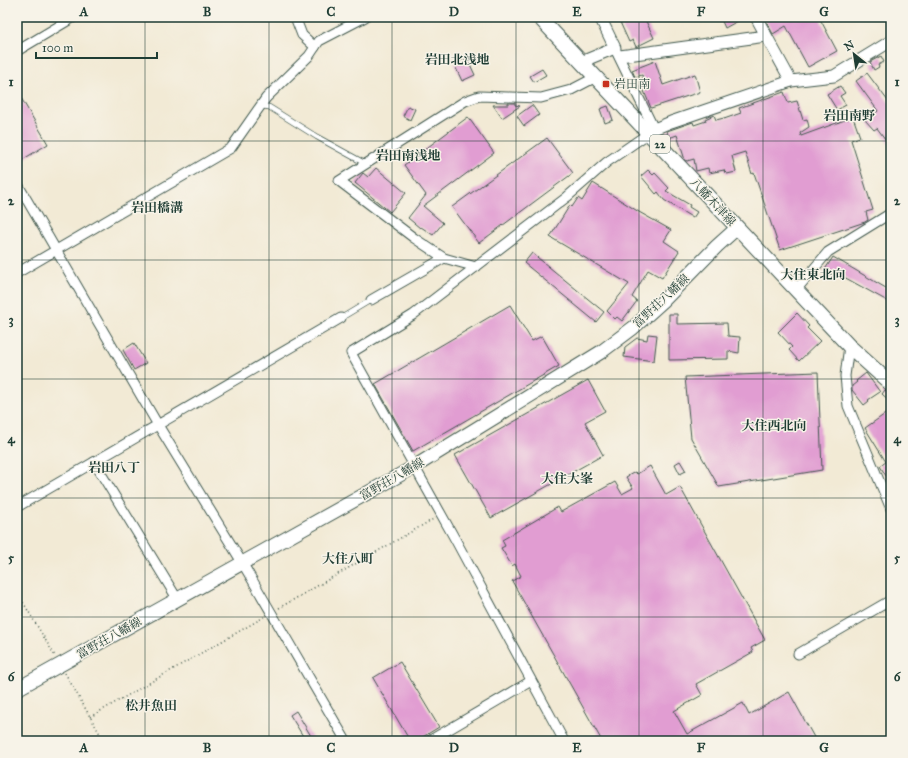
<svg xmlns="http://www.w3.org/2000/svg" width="908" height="758" viewBox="0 0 908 758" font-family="'IM FELL Great Primer','Noto Serif JP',serif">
  <rect width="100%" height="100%" fill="#f7f3e8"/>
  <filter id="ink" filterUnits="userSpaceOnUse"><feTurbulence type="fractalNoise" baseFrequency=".025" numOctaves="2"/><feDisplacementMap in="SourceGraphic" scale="8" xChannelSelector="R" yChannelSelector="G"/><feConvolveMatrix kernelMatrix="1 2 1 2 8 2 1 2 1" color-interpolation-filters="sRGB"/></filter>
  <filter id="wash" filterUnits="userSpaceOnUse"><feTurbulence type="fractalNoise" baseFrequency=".012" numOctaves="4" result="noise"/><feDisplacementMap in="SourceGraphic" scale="16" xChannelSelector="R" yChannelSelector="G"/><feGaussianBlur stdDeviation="0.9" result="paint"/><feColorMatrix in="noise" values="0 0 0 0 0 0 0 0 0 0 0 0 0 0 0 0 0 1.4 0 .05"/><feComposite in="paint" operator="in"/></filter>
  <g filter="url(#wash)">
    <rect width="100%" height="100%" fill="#f2ead5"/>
    <g id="blocks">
      <g fill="#e19dd2">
        <path d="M626,17H644L654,38L636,47L633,40L629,42L619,20Z"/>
        <path d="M725,17H745L725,28L721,19Z"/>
        <path d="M764,17H819L837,51L808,67L786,26L773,34Z"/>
        <path d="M881,56L884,62L878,65L879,67L874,70L870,62Z"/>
        <path d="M467,58L475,75L462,81L454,64Z"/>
        <path d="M655,61L663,85L695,74L700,92L651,108L644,91L647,90L642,75L635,77L632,70Z"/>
        <path d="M542,69L546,75L534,82L530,76Z"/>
        <path d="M867,73L891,105V147L877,128L874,130L865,120L878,111L856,81Z"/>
        <path d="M840,86L845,93L840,96L846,105L837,110L827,94Z"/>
        <path d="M17,91L48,144L17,163Z"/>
        <path d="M784,92L788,103L797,101L803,120L807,119L809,127L800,133L801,136L853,117L860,137L851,140L873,210L866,212L868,220L865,222L780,250L754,173L752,174L745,152L732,156L736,172L727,174L726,172L725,173L724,170L709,173L708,168L696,171L694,159L687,161L685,160L677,135L669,138L667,131L693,122L694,125L706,121L705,119L714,115L716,120L724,118V119L741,113L739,108Z"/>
        <path d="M508,103H515V105L520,106L502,118L493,105H508Z"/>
        <path d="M532,105L539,115L524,126L517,116Z"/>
        <path d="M408,106L415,109L410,120L403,116Z"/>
        <path d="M608,106L613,120L605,123L600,109Z"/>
        <path d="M468,117L494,153L423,206L443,223L433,235L421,227L420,228L408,218L426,195L404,165Z"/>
        <path d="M547,138L573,173L479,243L452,207Z"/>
        <path d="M376,168L406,193L390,212L355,183L363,173L368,177Z"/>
        <path d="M648,170L653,175L655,173L669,188L666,191L690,205L689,207L697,212L693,218L664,200L658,192L656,194L641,176Z"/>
        <path d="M593,183L639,212L671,230L664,241L679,251L662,278L648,270L632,297L637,301L622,321L617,317L615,319L607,311L629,284L550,237L570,205L572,207L578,198L582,201Z"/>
        <path d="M532,253L604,312L596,322L524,263Z"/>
        <path d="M833,257L891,291V303L833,271L831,275L824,271Z"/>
        <path d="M510,305L532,341L542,336L559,366L413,451L375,384Z"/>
        <path d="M797,313L809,326L807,328L820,341L799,361L789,350L792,347L778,332Z"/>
        <path d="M669,314H677V324L727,323L728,336L740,337L739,353L728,351V359L669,360Z"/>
        <path d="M648,334L657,335L654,361L624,357L625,347L637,338L647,340Z"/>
        <path d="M134,343L146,363L134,370L123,350Z"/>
        <path d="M818,372L822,470L719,487L691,438L685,377Z"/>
        <path d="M866,373L880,392L868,400L869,401L864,405L852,390V386L857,382L856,381Z"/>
        <path d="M588,380L605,411L585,422L603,455L491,518L455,455Z"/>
        <path d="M885,390L891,392V402L882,394Z"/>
        <path d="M891,410V484L880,466L886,462L865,428Z"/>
        <path d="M680,461L686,471L680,474L675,464Z"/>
        <path d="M650,466L666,495L680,487L765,640L751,648L753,652L696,684L702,695L674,711L687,734L743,703L749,715L789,692L816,741H602L512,581L521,576L515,564L512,566L501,548L505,546L502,540L558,507L561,512L615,482L622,494L633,488L626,477L635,472L637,474Z"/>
        <path d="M400,662L439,727L416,741H410L373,678Z"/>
        <path d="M296,711L314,741H306L290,715Z"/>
      </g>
    </g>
  </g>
  <g filter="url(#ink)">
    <use href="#blocks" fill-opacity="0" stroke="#3f574c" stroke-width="1"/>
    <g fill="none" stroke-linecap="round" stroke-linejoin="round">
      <defs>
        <g id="service">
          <path d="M259,106L269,107L317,137L366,164"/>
          <path d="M341,318L371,300"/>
        </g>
        <g id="minor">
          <path d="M295,17L302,35L315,47"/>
          <path d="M17,51L74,17"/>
          <path d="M616,51L654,129"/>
          <path d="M17,183L158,425L243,564L346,741"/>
          <path d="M476,267L444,258L414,238L339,181L465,101L479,96L541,98L571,90L596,77"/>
          <path d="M17,273L231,148L266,98L309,56L319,41L365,17"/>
          <path d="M796,290L828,252L891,213"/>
          <path d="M371,300L444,258"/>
          <path d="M849,346L845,376L848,406L891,509"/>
          <path d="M94,462L178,600"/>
          <path d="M17,507L341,318"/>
          <path d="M798,654L891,600"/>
          <path d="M429,741L531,681"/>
          <path d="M564,741L455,539L351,353L413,315L567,197L607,162L649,133"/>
        </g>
        <g id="tertiary">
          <path d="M756,17L791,81"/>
          <path d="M620,56L766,36"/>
          <path d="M581,62L615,48L600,17"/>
          <path d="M649,133L654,129L671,122L791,81L834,76L891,41"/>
        </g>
        <path id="secondary" d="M17,689L414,467L601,352L633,328L663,301L717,246L737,228"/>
        <path id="primary" d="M539,17L849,346L891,384"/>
      </defs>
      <use href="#service" stroke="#3f574c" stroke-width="6"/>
      <use href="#minor" stroke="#3f574c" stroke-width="11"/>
      <use href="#tertiary" stroke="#3f574c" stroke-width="13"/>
      <use href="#secondary" stroke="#3f574c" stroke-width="15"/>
      <use href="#primary" stroke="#3f574c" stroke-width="16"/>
      <g stroke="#3f574c" stroke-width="1.5" stroke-dasharray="1 3" stroke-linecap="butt">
        <path d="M17,592L55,656"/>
        <path d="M279,608L435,518"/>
        <path d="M65,673L104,741"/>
        <path d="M90,717L264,617"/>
      </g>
      <use href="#service" stroke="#fff" stroke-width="4.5"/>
      <use href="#minor" stroke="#fff" stroke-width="9"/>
      <use href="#tertiary" stroke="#fff" stroke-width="11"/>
      <use href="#secondary" stroke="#fff" stroke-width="13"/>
      <use href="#primary" stroke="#fff" stroke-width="14"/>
    </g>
  </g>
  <path fill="none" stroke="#1f3d34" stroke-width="1" stroke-opacity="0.55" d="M145,17V741M269,17V741M392,17V741M516,17V741M639,17V741M763,17V741M17,141H891M17,260H891M17,379H891M17,498H891M17,617H891"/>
  <rect fill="#c8321e" stroke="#f7f3e8" stroke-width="1.5" x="602" y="80" width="8" height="8" rx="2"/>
  <g text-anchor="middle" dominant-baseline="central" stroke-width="3" stroke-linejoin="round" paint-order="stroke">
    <rect fill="#f7f3e8" stroke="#60746a" stroke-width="1" x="650" y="135" width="20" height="18" rx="3"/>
    <g font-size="11" font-weight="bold" fill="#1f3d34">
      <text x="660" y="144">22</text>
    </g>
    <g font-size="12" fill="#1f3d34" stroke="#f7f3e8" text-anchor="start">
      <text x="614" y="84">岩田南</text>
    </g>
    <g font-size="12" fill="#1f3d34" stroke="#f7f3e8">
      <text transform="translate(713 202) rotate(47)">八幡木津線</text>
      <text transform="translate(661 301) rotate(-43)">富野荘八幡線</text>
      <text transform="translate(392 479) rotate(-30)">富野荘八幡線</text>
      <text transform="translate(109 638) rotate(-29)">富野荘八幡線</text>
    </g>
    <g font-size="13" font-weight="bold" fill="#1f3d34" stroke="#f7f3e8">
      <text x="457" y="60">岩田北浅地</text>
      <text x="849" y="116">岩田南野</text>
      <text x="408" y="156">岩田南浅地</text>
      <text x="157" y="208">岩田橋溝</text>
      <text x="813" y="275">大住東北向</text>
      <text x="774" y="426">大住西北向</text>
      <text x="114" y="468">岩田八丁</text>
      <text x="567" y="479">大住大峯</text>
      <text x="348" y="559">大住八町</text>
      <text x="151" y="706">松井魚田</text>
    </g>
  </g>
  <rect width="908" height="758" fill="none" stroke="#f7f3e8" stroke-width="44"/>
  <g transform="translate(854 54) rotate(330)" stroke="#f7f3e8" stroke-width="3" paint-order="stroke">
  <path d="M0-3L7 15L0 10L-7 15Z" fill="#1f3d34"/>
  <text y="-6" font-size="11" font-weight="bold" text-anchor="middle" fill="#1f3d34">N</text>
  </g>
  <path d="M36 52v6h121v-6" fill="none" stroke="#1f3d34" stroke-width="2"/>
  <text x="42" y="52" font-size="12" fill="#1f3d34" stroke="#f7f3e8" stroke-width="3" paint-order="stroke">100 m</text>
  <rect x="22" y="22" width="864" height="714" fill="none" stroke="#1f3d34" stroke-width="1.5"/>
  <g font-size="13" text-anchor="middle" font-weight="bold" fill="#1f3d34">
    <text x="84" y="16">A</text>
    <text x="207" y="16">B</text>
    <text x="331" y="16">C</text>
    <text x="454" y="16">D</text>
    <text x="577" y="16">E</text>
    <text x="701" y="16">F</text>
    <text x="824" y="16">G</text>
    <text x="11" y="86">1</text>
    <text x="897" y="86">1</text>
    <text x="11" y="205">2</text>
    <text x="897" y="205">2</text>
    <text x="11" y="324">3</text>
    <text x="897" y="324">3</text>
    <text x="11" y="443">4</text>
    <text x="897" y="443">4</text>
    <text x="11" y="562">5</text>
    <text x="897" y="562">5</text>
    <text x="11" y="681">6</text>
    <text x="897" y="681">6</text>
    <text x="84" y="752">A</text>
    <text x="207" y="752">B</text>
    <text x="331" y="752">C</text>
    <text x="454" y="752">D</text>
    <text x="577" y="752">E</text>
    <text x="701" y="752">F</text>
    <text x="824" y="752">G</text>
  </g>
</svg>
